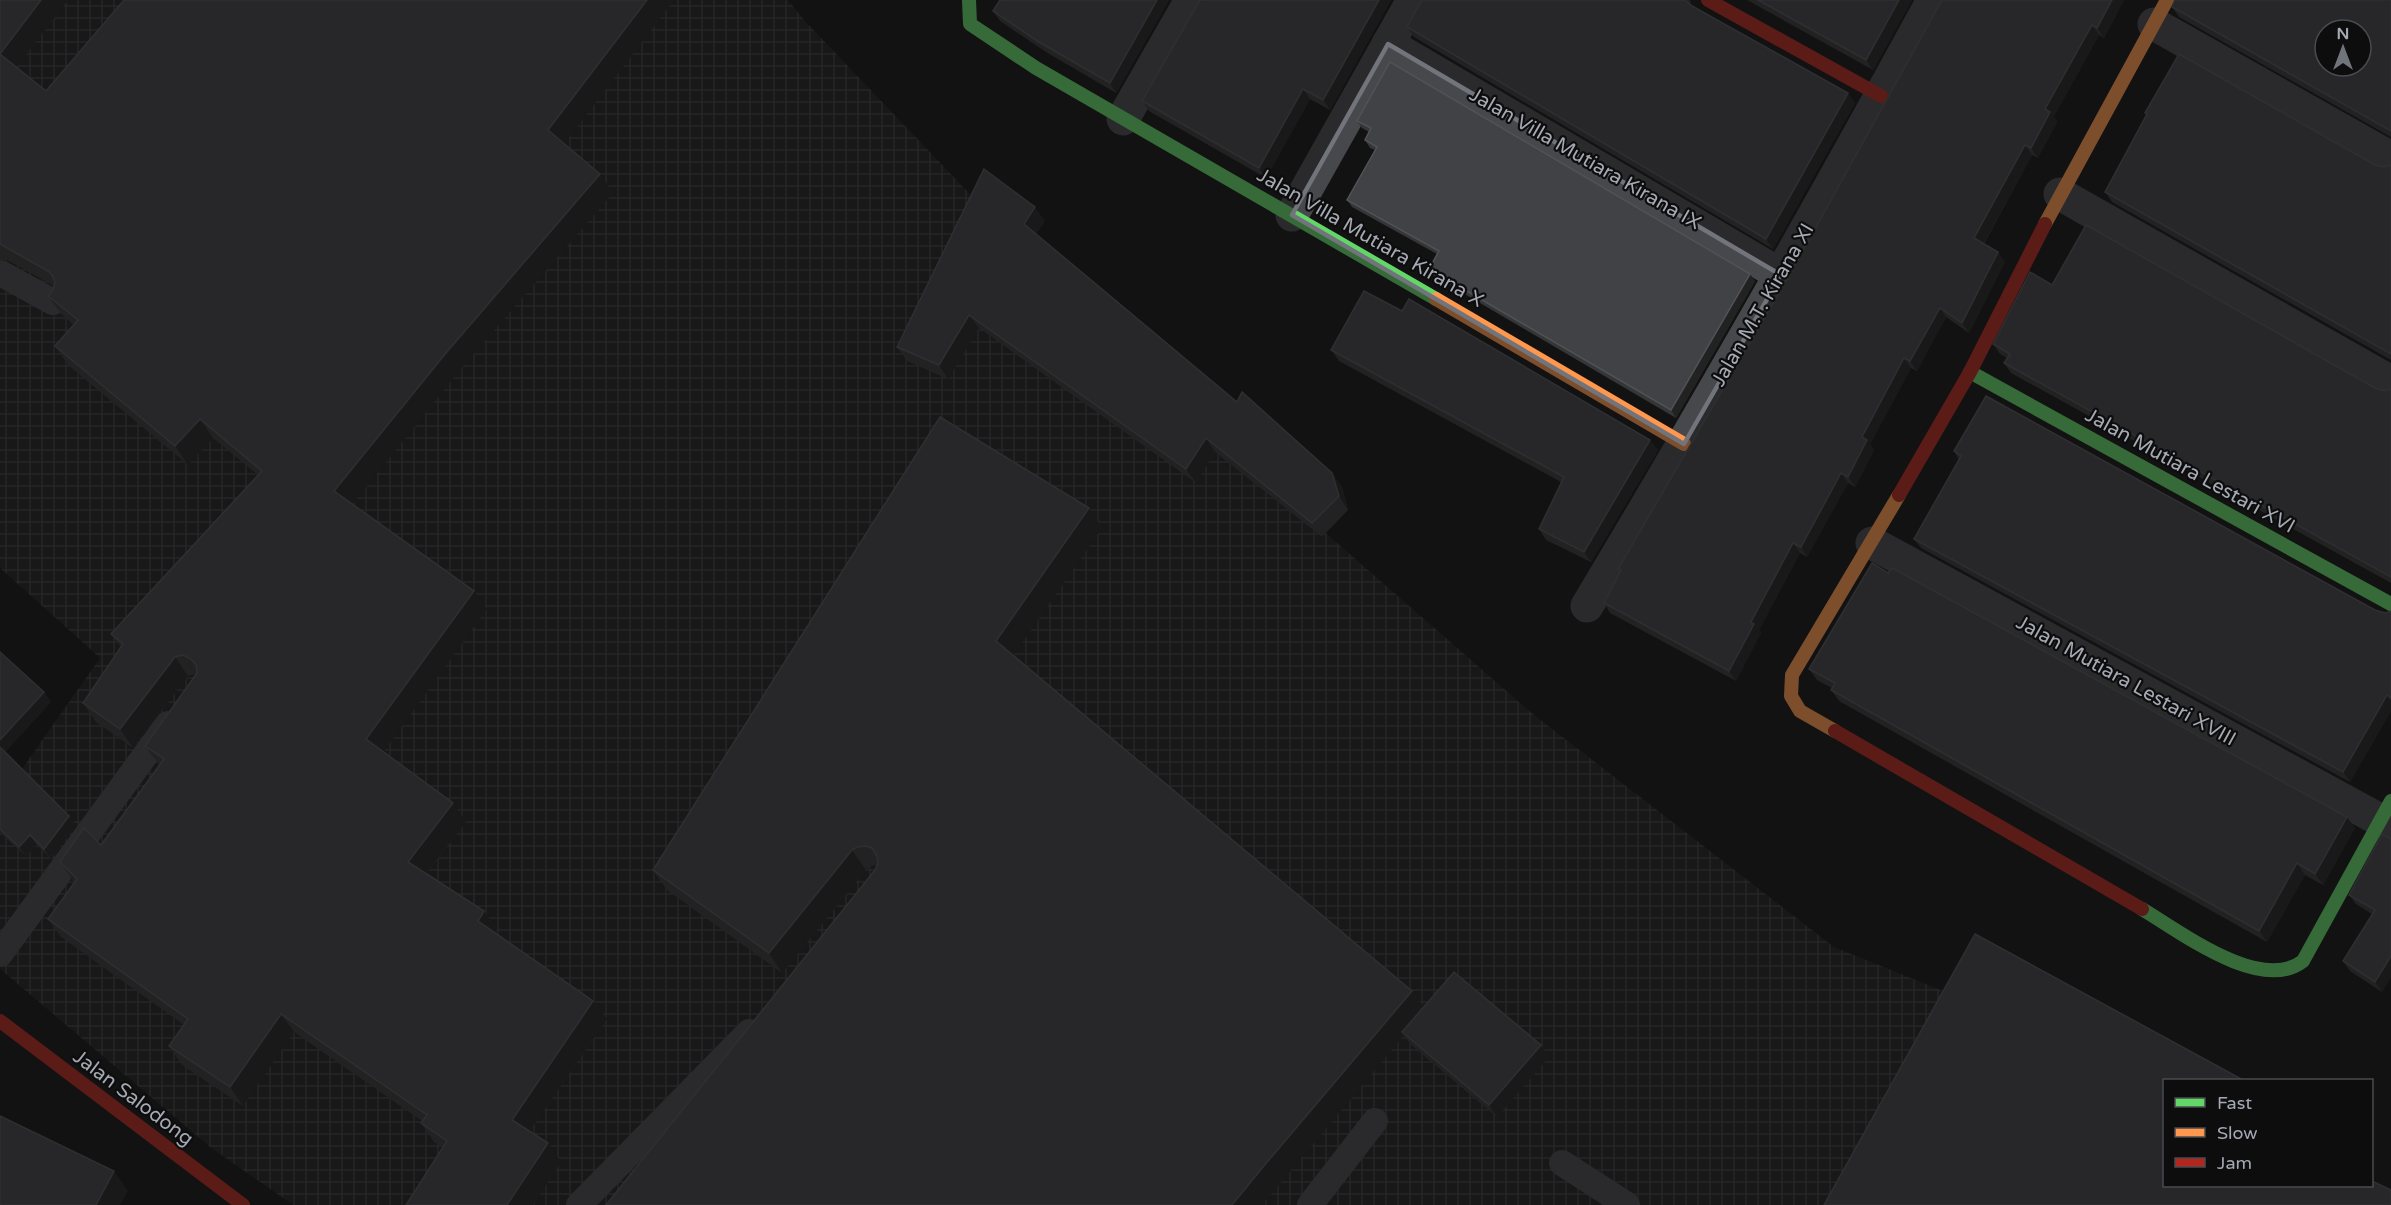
<svg xmlns="http://www.w3.org/2000/svg" width="2391" height="1205" viewBox="0 0 2391 1205" font-family="'Varela Round',sans-serif">
  <defs>
    <pattern id="industrial-grid" width="8" height="8" patternUnits="userSpaceOnUse" patternTransform="scale(1.5)"><rect width="8" height="8" fill="#1f1f21"/><path d="M0 4h8M4 0v8" fill="none" stroke="#3d3d3f"/></pattern>
  </defs>
  <rect width="100%" height="100%" fill="#121213"/>
  <path fill="url(#industrial-grid)" d="M0,0H788L805,21L1131,363L1533,714L1834,947L2164,1080V1186L2263,1205H293L210,1147L0,969V800L100,658L0,568Z"/>
  <g fill="none" stroke-linecap="round" stroke-linejoin="round">
    <g stroke="#47484c" stroke-width="26">
      <path d="M0,273L53,302"/>
      <path d="M0,954L168,724"/>
      <path d="M1562,1163L1627,1205"/>
      <path d="M579,1205L749,1032"/>
      <path d="M1310,1205L1375,1121"/>
    </g>
    <g stroke="#47484c" stroke-width="33">
      <path d="M2154,24L2391,158"/>
      <path d="M1388,44L1781,275"/>
      <path d="M1123,119L1191,0"/>
      <path d="M2060,194L2391,382"/>
      <path d="M1292,215L1413,0"/>
      <path d="M1872,543L2391,826"/>
      <path d="M1587,606C1707,406 1822,204 1933,0"/>
    </g>
    <g stroke="#63d668" stroke-width="14">
      <path d="M969,0L970,24L1036,68L1436,299"/>
      <path d="M1970,372L2391,604"/>
      <path d="M2142,909C2179,931 2261,994 2303,961L2391,801"/>
    </g>
    <g stroke="#ff974d" stroke-width="14">
      <path d="M2045,224L2167,0"/>
      <path d="M1436,299L1684,444"/>
      <path d="M1835,731L1800,711L1791,696L1792,675L1899,495"/>
    </g>
    <g stroke="#b3261e" stroke-width="14">
      <path d="M1708,0L1881,96"/>
      <path d="M1899,495L1970,372L2045,224"/>
      <path d="M1835,731L2142,909"/>
      <path d="M0,1021L243,1205"/>
    </g>
  </g>
  <g fill="#353637">
    <path d="M0,0H68L17,67L46,91L124,0H674L564,144L613,193L459,371L352,504L487,609L383,752L466,822L427,873L484,911L497,930L496,933L593,1001L607,1019L530,1131L561,1162L533,1205H406L443,1148L434,1142L421,1123L422,1121L294,1032L243,1106L182,1065L169,1046L184,1025L61,937L48,919L74,882L60,862L101,845L159,765L145,746L196,674L188,676L133,748L96,722L83,703L121,647L111,634L258,475L213,438L188,465L68,365L55,346L74,325L61,314L48,296L53,290L54,286L7,260H0Z"/>
    <path d="M1169,0L1116,93L1046,52L1000,21L993,11Z"/>
    <path d="M1200,0H1391L1330,110L1310,99L1266,178L1149,111L1142,101Z"/>
    <path d="M1422,0H1690L1691,5L1848,93L1855,103L1773,249L1414,37L1407,27Z"/>
    <path d="M1747,0H1912L1873,70Z"/>
    <path d="M1942,0H2124L2104,38L2099,35L2054,116L2057,122L2038,158L2032,155L1984,244L1998,252L2005,262L1969,333L1946,317L1917,371L1911,368L1870,444L1874,450L1855,487L1848,483L1807,557L1800,553L1759,630L1761,633L1736,681L1610,613L1604,603L1620,572L1618,569L1790,274Z"/>
    <path d="M2391,0V137L2179,17L2172,7Z"/>
    <path d="M2145,113L2384,167L2391,165V360L2112,202L2105,192L2147,115Z"/>
    <path d="M1357,121L1755,281L1676,418L1434,276L1429,269L1437,254L1352,207L1347,200L1375,150L1370,148L1365,140L1369,132L1362,128Z"/>
    <path d="M1045,221L1036,234L1237,402L1332,473L1342,487L1348,510L1322,537L1215,452L1196,483L979,328L948,379L907,361L897,347Z"/>
    <path d="M2052,285L2375,388L2384,391L2391,389V583L2011,373L2004,363L2007,358L2000,354L1993,344Z"/>
    <path d="M1331,350L1658,450L1591,562L1546,540L1539,529L1561,482L1339,361Z"/>
    <path d="M1954,451L2375,610L2385,613L2391,611V711L2350,782L1921,548L1914,539L1959,460Z"/>
    <path d="M1089,508L1102,528L1013,655L1412,991L1424,1007L1541,1045L1549,1057L1497,1117L1410,1044L1404,1035L1262,1205H606L875,870L877,865L871,866L866,870L782,973L667,890L653,870Z"/>
    <path d="M1888,573L2355,828L2323,885L2305,875L2267,942L1839,701L1831,690L1832,688L1817,680L1809,669Z"/>
    <path d="M0,652L44,692L51,702L5,752L76,825L51,859L37,845L26,856L0,833Z"/>
    <path d="M2391,839V977L2382,992L2350,971L2343,961L2372,914L2356,904L2349,895Z"/>
  </g>
  <g fill="#222223">
    <path d="M41,0H68L13,72L0,54Z"/>
    <path d="M647,0H674L561,148L548,130Z"/>
    <path d="M1157,0H1169L1116,93L1110,83Z"/>
    <path d="M1379,0H1391L1330,110L1323,100Z"/>
    <path d="M1899,0H1912L1873,70L1866,60Z"/>
    <path d="M2112,0H2124L2104,38L2097,28Z"/>
    <path d="M2092,25L2099,35L2054,116L2057,122L2038,158L2031,148L2045,109Z"/>
    <path d="M1303,89L1310,99L1266,178L1259,168Z"/>
    <path d="M1848,93L1855,103L1773,249L1766,239Z"/>
    <path d="M2025,145L2032,155L1981,248L1974,238Z"/>
    <path d="M600,174L613,193L459,371L348,510L334,491L446,353Z"/>
    <path d="M1035,207L1045,221L1034,238L1024,224Z"/>
    <path d="M1998,252L2005,262L1969,333L1962,323Z"/>
    <path d="M1750,274L1755,281L1676,418L1671,410Z"/>
    <path d="M1940,308L1946,317L1917,371L1910,361Z"/>
    <path d="M969,315L979,328L948,379L939,365Z"/>
    <path d="M1904,358L1911,368L1870,444L1874,450L1855,487L1848,477L1862,437Z"/>
    <path d="M200,419L213,438L188,465L175,446Z"/>
    <path d="M1206,438L1215,452L1196,483L1186,469Z"/>
    <path d="M1650,440L1658,450L1591,562L1584,552Z"/>
    <path d="M1332,473L1342,487L1348,510L1339,496Z"/>
    <path d="M1841,473L1848,483L1807,557L1801,547Z"/>
    <path d="M1089,508L1102,528L1010,660L996,641Z"/>
    <path d="M1793,543L1800,553L1759,630L1761,633L1736,681L1729,671L1751,622Z"/>
    <path d="M474,591L487,609L379,758L366,739Z"/>
    <path d="M175,657L188,676L133,748L120,729Z"/>
    <path d="M44,692L51,702L4,753L0,748V740Z"/>
    <path d="M2387,695L2391,701V711L2350,782L2343,772Z"/>
    <path d="M453,803L466,822L421,880L408,862Z"/>
    <path d="M69,816L76,825L51,859L44,849Z"/>
    <path d="M2347,817L2355,828L2323,885L2315,874Z"/>
    <path d="M30,835L37,845L26,856L19,847Z"/>
    <path d="M852,850L866,870L782,973L769,953Z"/>
    <path d="M2297,863L2305,875L2267,942L2259,931Z"/>
    <path d="M484,911L497,930L491,939L478,921Z"/>
    <path d="M2391,956V977L2382,992L2375,982Z"/>
    <path d="M1412,991L1426,1010L1402,1032L1404,1035L1262,1205H1232L1263,1167Z"/>
    <path d="M593,1001L607,1019L525,1138L512,1120Z"/>
    <path d="M281,1014L294,1032L243,1106L230,1087Z"/>
    <path d="M1541,1045L1549,1057L1497,1117L1489,1105Z"/>
    <path d="M548,1143L561,1162L533,1205H507Z"/>
    <path d="M114,1171L128,1191L120,1205H96Z"/>
  </g>
  <g fill="#414245" stroke="#515256" stroke-width="1.5" fill-rule="evenodd">
    <path d="M0,0H41L0,54L46,91L124,0H647L548,130L600,174L446,353L334,491L474,591L366,739L453,803L408,862L484,911L478,921L593,1001L512,1120L548,1143L507,1205H406L447,1141L421,1123L427,1115L281,1014L230,1087L169,1046L188,1019L48,919L77,879L60,862L84,828L101,845L164,759L145,746L197,673L196,665L191,659L183,655L175,657L120,729L83,703L123,644L111,634L262,471L200,419L175,446L55,346L78,320L48,296L53,290L55,282L52,275L48,271L0,244Z"/>
    <path d="M1000,0H1157L1110,83L1039,42L993,11Z"/>
    <path d="M1200,0H1379L1323,100L1303,89L1259,168L1142,101Z"/>
    <path d="M1422,0H1685L1692,6L1848,93L1766,239L1407,27Z"/>
    <path d="M1758,0H1899L1866,60Z"/>
    <path d="M1942,0H2112L2097,28L2092,25L2045,109L2050,112L2031,148L2025,145L1974,238L1998,252L1962,323L1940,308L1910,361L1904,358L1862,437L1867,440L1848,477L1841,473L1801,547L1793,543L1751,622L1754,624L1729,671L1604,603L1621,570L1618,569L1790,274Z"/>
    <path d="M2175,0H2391V131L2172,7ZM2325,30H2361V66H2325Z"/>
    <path d="M2179,54L2375,165L2384,167L2391,165V354L2105,192L2147,114L2145,113Z"/>
    <path d="M1390,62L1750,274L1671,410L1429,269L1439,251L1347,200L1377,147L1365,140L1371,128L1357,121Z"/>
    <path d="M984,169L1035,207L1024,224L1237,402L1242,392L1332,473L1339,496L1312,523L1206,438L1186,469L969,315L939,365L897,347Z"/>
    <path d="M2086,225L2375,388L2384,391L2391,389V577L2004,363L2010,354L1993,344L2030,272L2052,285Z"/>
    <path d="M1364,291L1402,311L1409,299L1650,440L1584,552L1539,529L1564,477L1331,350Z"/>
    <path d="M1986,396L2375,610L2385,613L2391,611V698L2387,695L2343,772L1914,539L1961,456L1954,451Z"/>
    <path d="M940,417L1089,508L996,641L1412,991L1263,1167L1232,1205H606L875,870L878,863L877,856L872,848L865,846L857,847L852,850L769,953L653,870Z"/>
    <path d="M1872,563L1888,573L1892,568L2347,817L2315,874L2297,863L2259,931L1831,690L1835,683L1809,669Z"/>
    <path d="M0,652L44,692L0,740Z"/>
    <path d="M0,747L69,816L44,849L30,835L19,847L0,829Z"/>
    <path d="M2382,834L2391,839V956L2375,982L2343,961L2375,910L2349,895Z"/>
    <path d="M1975,934L2243,1080H2164V1185H2372V1181L2391,1190V1205H1824Z"/>
    <path d="M1454,972L1541,1045L1489,1105L1402,1032Z"/>
    <path d="M0,1116L114,1171L96,1205H0Z"/>
  </g>
  <path d="M0 0H2391V1205H0ZM1388,44L1781,275L1684,444L1292,215Z" fill="#121213" fill-opacity=".55" fill-rule="evenodd"/>
  <path fill="none" stroke="#72747b" stroke-width="4.5" stroke-linejoin="round" d="M1388,44L1781,275L1684,444L1292,215Z"/>
  <g text-anchor="middle" dominant-baseline="central" stroke-width="4.5" stroke-linejoin="round" paint-order="stroke">
    <g font-size="20" fill="#a5a9b3" stroke="#0d0d0e">
      <text transform="translate(1585 159) rotate(30)">Jalan Villa Mutiara Kirana IX</text>
      <text transform="translate(1370 238) rotate(30)">Jalan Villa Mutiara Kirana X</text>
      <text transform="translate(1763 305) rotate(-60)">Jalan M.T. Kirana XI</text>
      <text transform="translate(2190 471) rotate(29)">Jalan Mutiara Lestari XVI</text>
      <text transform="translate(2126 681) rotate(29)">Jalan Mutiara Lestari XVIII</text>
      <text transform="translate(133 1098) rotate(37)">Jalan Salodong</text>
    </g>
  </g>
  <rect x="2163" y="1079" width="210" height="108" fill="#0d0d0e" stroke="#4a4b50" stroke-width="1.5"/>
  <rect x="2175" y="1098" width="30" height="9" fill="#63d668" stroke="#4a4b50" stroke-width="1.5"/>
  <text x="2217" y="1109" font-size="18" fill="#a5a9b3">Fast</text>
  <rect x="2175" y="1128" width="30" height="9" fill="#ff974d" stroke="#4a4b50" stroke-width="1.5"/>
  <text x="2217" y="1139" font-size="18" fill="#a5a9b3">Slow</text>
  <rect x="2175" y="1158" width="30" height="9" fill="#b3261e" stroke="#4a4b50" stroke-width="1.5"/>
  <text x="2217" y="1169" font-size="18" fill="#a5a9b3">Jam</text>
  <g transform="translate(2343 48)"><circle r="28" fill="#0d0d0e" stroke="#4a4b50" stroke-width="1.5"/>
  <path d="M0-4.5L10 22L0 15L-10 22Z" fill="#72747b"/>
  <text y="-9" font-size="16" font-weight="bold" text-anchor="middle" fill="#a5a9b3">N</text>
  </g>
</svg>
